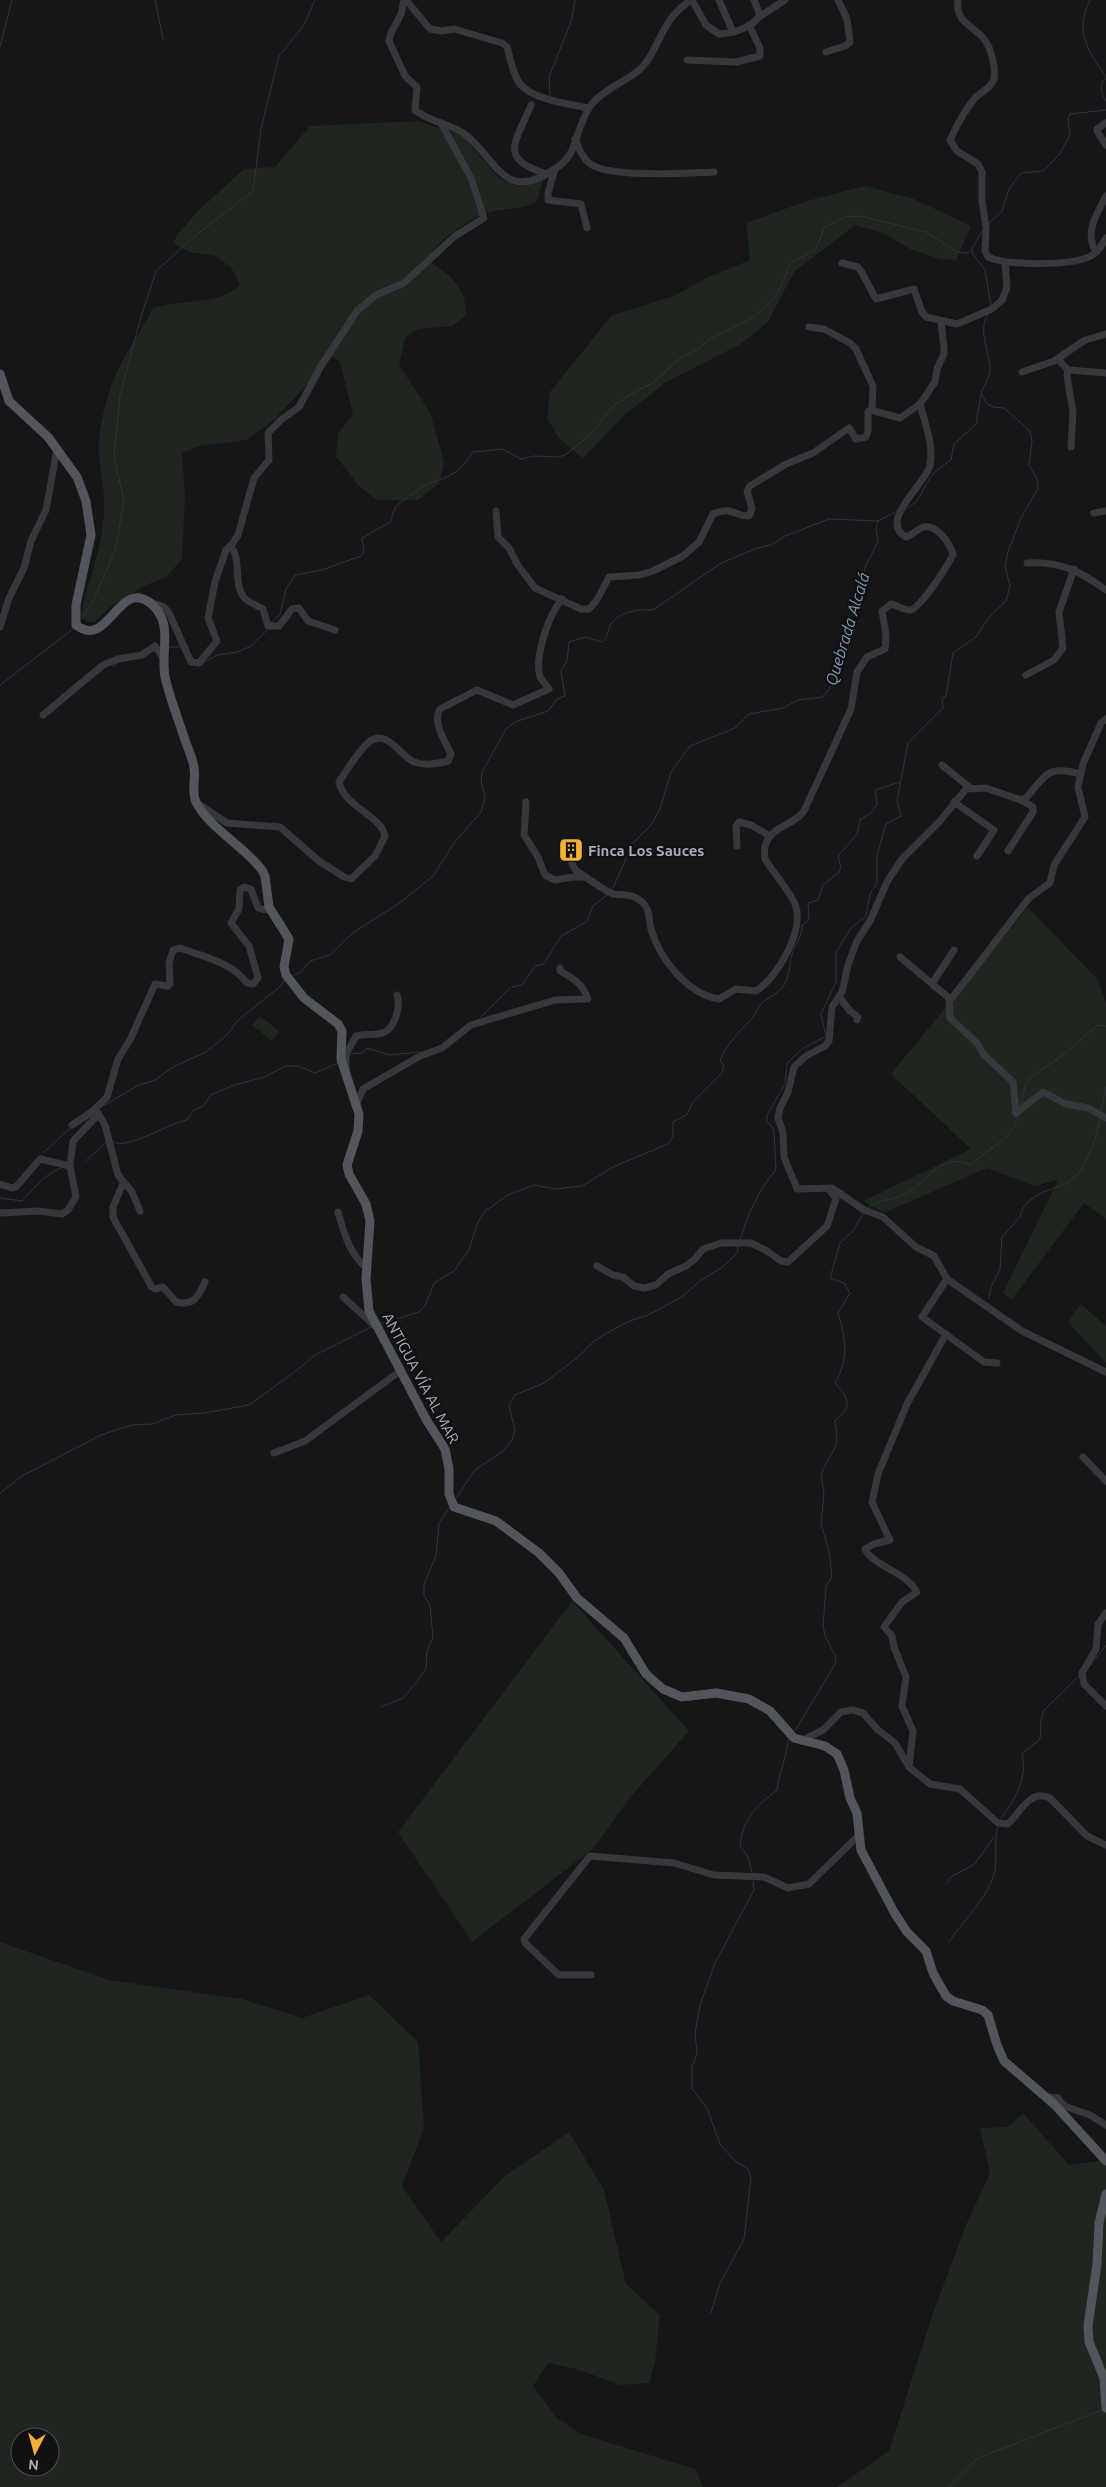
<svg xmlns="http://www.w3.org/2000/svg" width="1106" height="2487" viewBox="0 0 1106 2487" font-family="Ubuntu,sans-serif">
  <rect width="100%" height="100%" fill="#161618"/>
  <g fill="#1e261f" fill-rule="evenodd">
    <path d="M418,121L463,136L499,178L520,186L544,179L536,202C521,210 505,208 490,212C470,218 442,238 430,255L432,263C453,277 466,288 466,315L453,326L418,329L405,338L399,365L430,412L444,462L439,484L418,500H377L358,485L336,456L338,434L353,414L340,363L333,356L275,419L247,440L200,446L182,452L185,498L182,559L166,577L144,586L109,608L94,622H87L81,615C88,580 104,545 104,508C105,478 94,457 101,425C105,404 111,382 121,364C130,344 144,327 153,308C180,299 219,306 240,285L231,267L215,256L189,252L174,244L176,236L199,210L244,169L275,167L310,126Z"/>
    <path d="M865,186L914,199L971,226L956,260L940,259L910,249L883,233L855,225L794,272L768,322L739,345L666,382L627,413L583,458L559,438L547,418L550,392L612,315L674,296L706,278L750,260L746,223L807,201Z"/>
    <path d="M1028,907L1098,980L1106,1002V1219L1084,1203L1012,1299L1003,1293L1058,1180L1034,1186L987,1168L884,1213L863,1201L971,1149L891,1074Z"/>
    <path d="M260,1016L280,1032L272,1041L252,1025Z"/>
    <path d="M1081,1304L1106,1326V1363L1068,1322Z"/>
    <path d="M572,1601L689,1731L628,1800L593,1849L472,1942L398,1832Z"/>
    <path d="M0,1942L109,1980L242,1999L302,2018L369,1995L418,2042L424,2128L402,2186L441,2242L505,2176L569,2132L604,2190L626,2284L660,2315L655,2363L649,2383L620,2385L577,2369L548,2363L533,2386L557,2418L581,2434L695,2469L703,2487H0ZM20,2437H50V2467H20Z"/>
    <path d="M1023,2113L1069,2165L1106,2160V2487H837L889,2451L932,2316L966,2225L990,2173L980,2128L1008,2127Z"/>
  </g>
  <g fill="none" stroke-linecap="round" stroke-linejoin="round">
    <g stroke="#2c353c" stroke-width="1">
      <path d="M155,0L163,39"/>
      <path d="M1090,0C1074,32 1088,51 1106,77"/>
      <path d="M0,47L12,0"/>
      <path d="M1106,77C1099,86 1100,92 1106,101"/>
      <path d="M550,97L549,77L571,22L575,0"/>
      <path d="M988,224L1002,211L1009,189L1021,173L1043,171L1059,155L1070,135L1068,119L1070,114L1106,110"/>
      <path d="M982,231L972,249V253L985,270L991,306"/>
      <path d="M907,508C920,501 920,495 927,483C932,473 942,466 951,460L954,444L976,424L981,394"/>
      <path d="M82,619L92,603L115,551L124,501L114,457L120,395L141,317L156,271L196,235L253,191L261,129L279,56L304,25L315,0"/>
      <path d="M271,623L280,615L286,589L295,575L322,570L361,556L364,552L362,538L390,522L396,506L425,485L449,476L460,469L473,452L503,449L521,459L534,456L558,457L565,455L589,436L613,406L638,390L653,383L680,358L698,349L711,338L755,316L778,293L790,264L816,249L824,228L845,217L861,216L926,232L957,252L968,253L971,250"/>
      <path d="M169,647H180"/>
      <path d="M203,663L217,655L238,652L251,646L268,629"/>
      <path d="M113,667L118,662"/>
      <path d="M0,685L73,629"/>
      <path d="M612,890L633,843L651,825L660,809L671,772L690,746L735,728L749,714L783,708L798,700L822,697L829,690L866,565L878,542L876,529L878,521"/>
      <path d="M294,975L301,972L310,961L330,955L354,932L401,902L433,876L454,843L481,812L485,797L481,781L482,772L506,729L515,722L548,711L557,699L565,696L561,671L567,661L569,642L585,637L602,642C609,636 607,631 611,624C620,611 639,609 653,610L721,563L757,548L771,545L785,536L829,519L878,521L897,511"/>
      <path d="M512,987L522,985L535,966L544,964L561,936L586,922L593,906L607,895"/>
      <path d="M479,1019L510,988"/>
      <path d="M350,1054L362,1053L367,1048L389,1055L420,1052"/>
      <path d="M103,1106L137,1086L155,1080L173,1067L206,1052L227,1035L238,1020L281,986L285,978"/>
      <path d="M1020,1106L1026,1083L1031,1077L1059,1058L1098,1025L1106,1026"/>
      <path d="M1101,1111L1106,1087"/>
      <path d="M113,1142C129,1150 168,1123 187,1120L194,1110L203,1106L211,1095L234,1085L265,1077L285,1066H298L315,1073L338,1063"/>
      <path d="M43,1153L70,1128"/>
      <path d="M86,1161L107,1141"/>
      <path d="M0,1198L22,1201C34,1188 46,1173 63,1167"/>
      <path d="M868,1208C878,1198 892,1201 904,1195C928,1183 939,1151 971,1165C988,1147 1013,1141 1018,1115"/>
      <path d="M740,1240C747,1217 759,1188 776,1170L774,1132L773,1128L767,1122V1115L785,1084L787,1063L802,1049L826,1036L821,1014L836,982V952L851,928L866,916L870,894L877,883V855L886,824L901,816L897,801L908,743L943,708L942,699L946,696L953,653L976,637L989,617L1006,601L1010,586L1005,566L1008,552L1020,520L1038,488L1037,479L1029,465L1032,441L1030,431L1004,408L993,407L986,403L981,392C984,386 990,377 990,370C990,351 977,332 988,314"/>
      <path d="M989,1298L991,1287L1000,1269L1002,1237L1020,1217L1023,1208L1030,1200L1043,1192L1066,1184L1082,1170L1096,1137L1100,1118"/>
      <path d="M381,1324L419,1312L426,1304L434,1283L454,1271L469,1250L478,1222L485,1211L508,1195L534,1185L556,1189L582,1186L615,1166L668,1144L673,1136V1122L687,1115L693,1102L722,1073L724,1066L720,1060C726,1045 742,1029 753,1017C756,1014 757,1008 761,1004C767,998 777,994 782,988C790,978 789,965 792,954C795,944 802,937 802,925L809,920L808,903L818,900L823,885L839,872L841,867L838,856L857,834L860,820L871,813L877,804L875,790L900,782"/>
      <path d="M0,1493L22,1476L101,1435L132,1425L152,1424L176,1415L204,1413L249,1405L296,1371L315,1355L371,1327"/>
      <path d="M455,1500L475,1470L503,1451L512,1440L515,1430L509,1406L515,1395L544,1383L577,1358L595,1340L627,1322L648,1315L683,1296L701,1280L723,1267L738,1252L737,1246"/>
      <path d="M1091,1665L1106,1645"/>
      <path d="M381,1707L403,1698L417,1682L426,1668L427,1651L433,1638L430,1605L424,1596V1584L436,1556L439,1523L449,1508"/>
      <path d="M795,1731L835,1664L836,1657L826,1638L823,1627L826,1586L832,1577L829,1551L821,1524L824,1493L821,1475C830,1450 841,1452 835,1421C853,1406 849,1399 835,1383C849,1359 846,1339 838,1313L850,1293L844,1283L830,1278L840,1243L853,1231L863,1214"/>
      <path d="M999,1821C1014,1801 1028,1779 1022,1754L1040,1739L1041,1720L1044,1710L1079,1676"/>
      <path d="M752,1873L748,1857L740,1846C743,1818 756,1806 777,1790C779,1772 787,1758 788,1740"/>
      <path d="M946,1884L951,1877L975,1864L994,1837"/>
      <path d="M949,1942C963,1921 990,1895 995,1871C997,1856 994,1840 998,1825"/>
      <path d="M711,2313L720,2283L744,2239L751,2177L747,2168L736,2162L720,2144L707,2108L692,2089V2067L697,2053L695,2033L700,2005L715,1963L754,1890L753,1881"/>
      <path d="M949,2487L978,2458L1102,2410"/>
    </g>
    <g stroke="#37383d" stroke-width="7">
      <path d="M404,0L401,14L391,33L389,41L405,76L417,87L415,110C430,123 452,123 467,136C498,162 505,203 555,169"/>
      <path d="M406,0L430,29L442,31L454,29L502,43L507,47C510,58 513,75 520,84C533,100 570,104 589,108"/>
      <path d="M692,0L706,25L719,34C733,33 753,28 760,15L754,0"/>
      <path d="M719,0L733,32"/>
      <path d="M958,0C955,22 972,25 984,39C991,47 996,68 994,79C992,87 981,92 975,98C964,111 957,125 950,140L957,151L978,164L982,172V200L986,228L985,251L988,257C1008,266 1072,266 1091,256C1098,252 1102,245 1106,238"/>
      <path d="M759,17L785,0"/>
      <path d="M826,52L845,46L850,42L847,19L838,0"/>
      <path d="M687,60L736,62L760,56V48L749,25"/>
      <path d="M531,105C517,141 496,159 547,174"/>
      <path d="M1106,123L1097,129V131L1106,145"/>
      <path d="M575,139C579,148 583,160 592,165C614,178 687,173 714,172"/>
      <path d="M587,228L581,204L548,200V193L555,169C579,154 574,132 589,108C600,91 623,83 638,71C655,57 659,32 673,16C678,10 684,5 690,0"/>
      <path d="M1096,252C1084,233 1097,213 1106,196"/>
      <path d="M842,263L858,267L861,271L876,299L914,289L922,312L926,317L957,324L992,309L1002,300L1007,287L1005,262"/>
      <path d="M809,327L824,329L850,343L856,349L873,386L872,409"/>
      <path d="M1058,359L1068,370L1067,376L1073,412L1071,447"/>
      <path d="M1068,370L1106,373"/>
      <path d="M1022,372L1054,361L1085,340L1106,334"/>
      <path d="M496,511L498,537L509,548L517,564L535,588L581,609H589L597,600L609,577L640,575L653,571L683,556L699,542L713,514C734,505 734,517 749,516L752,509L747,491L750,486L786,464L813,453L849,428L856,439L866,437L868,431V412L870,410L900,418L920,404L935,382L937,369L944,354V348L941,322"/>
      <path d="M1094,513L1106,511"/>
      <path d="M231,546L238,535L254,478L269,460L268,433L282,419L299,407L321,366L357,311L376,295L404,283L455,236L484,218L471,178L441,123"/>
      <path d="M1027,563C1060,561 1080,571 1106,590"/>
      <path d="M150,602L164,607L169,613L191,662L199,663L217,641L208,618L215,582L226,550L230,546C242,557 233,582 243,596C248,604 256,604 263,609L268,626H279L292,609L299,608L308,621L335,630"/>
      <path d="M0,627L9,598L24,568L31,541L46,510L57,449"/>
      <path d="M1026,675L1054,660L1063,648L1059,612L1074,569"/>
      <path d="M43,715L103,665L118,659L142,655L155,646L164,659"/>
      <path d="M942,765L969,787"/>
      <path d="M1080,774C1047,765 1046,775 1026,798L1021,800L986,788L966,789L939,822L902,859L887,882L870,921L857,941L848,965L842,992L832,1007L829,1041L825,1046L806,1056L794,1067L788,1092L780,1108L778,1118L783,1132L784,1157L797,1189L832,1188L864,1210L883,1217L916,1247L934,1256L947,1279L1022,1331L1106,1372"/>
      <path d="M526,802L524,835L538,857L545,875L555,880L573,877H586"/>
      <path d="M954,802L994,830L977,856"/>
      <path d="M200,805L227,823L280,827L319,861L344,877L351,879L375,856L385,836C381,815 344,807 339,782C348,769 357,752 369,742C387,728 400,756 414,762C425,766 437,764 448,761L451,754C445,742 432,721 440,709L477,690L513,705L549,689C547,685 542,681 540,677C534,657 549,614 562,599"/>
      <path d="M737,846L736,826L739,822L751,825L770,836"/>
      <path d="M1008,851L1033,812V807L1021,800"/>
      <path d="M570,855C571,859 572,866 575,869C577,872 609,893 613,894C626,896 634,893 644,904C651,912 648,920 651,929C660,959 687,994 719,999L736,989L756,991C777,977 803,934 796,907C792,893 773,873 765,859C760,826 793,828 804,811L851,709L857,672L867,657L885,649L886,635L882,611L891,604C896,605 904,610 910,610C920,609 949,564 953,554C950,544 937,524 924,527C918,528 913,535 906,537C877,521 927,483 930,465C934,446 925,423 920,404"/>
      <path d="M900,957L949,998H952L1029,898L1050,883L1054,865L1085,817L1078,787L1083,764L1101,723L1106,719"/>
      <path d="M934,986L933,982L954,950"/>
      <path d="M839,997L850,1011L858,1017L857,1020"/>
      <path d="M949,998L950,1018L978,1044L983,1054L1013,1082L1016,1113"/>
      <path d="M346,1070V1054L356,1036C365,1033 376,1036 385,1032C395,1027 401,1005 397,995"/>
      <path d="M357,1103L363,1089L420,1056L442,1048L471,1025L555,1000L588,999C583,984 574,979 560,971V968"/>
      <path d="M98,1113L105,1125L118,1175L132,1192L140,1211"/>
      <path d="M1016,1113L1043,1092L1066,1104L1088,1108L1106,1118"/>
      <path d="M72,1125L93,1111"/>
      <path d="M123,1183L113,1207V1217L151,1286L155,1289L163,1287L176,1302C194,1306 198,1297 205,1282"/>
      <path d="M0,1184L12,1188L16,1187L40,1159L70,1166"/>
      <path d="M338,1212C344,1233 349,1254 367,1268"/>
      <path d="M0,1213L38,1211L62,1214L68,1210L76,1197L70,1166L73,1141L96,1117L98,1113L93,1111L107,1097L118,1059L130,1040L155,984L168,986L170,984L169,963L173,950L180,948C204,957 231,962 247,983L253,984L258,978L249,946L231,923L239,909L240,890L244,887L251,889L258,908L265,910L269,907"/>
      <path d="M597,1266L613,1275L623,1277L634,1286L644,1288L656,1285L668,1274L686,1266L695,1259L703,1249L721,1243H751L767,1251L781,1261L788,1262L827,1226L836,1199L830,1191"/>
      <path d="M947,1279L922,1317L984,1362L997,1363"/>
      <path d="M343,1297L376,1327"/>
      <path d="M274,1453L305,1441L400,1371"/>
      <path d="M1083,1457L1106,1481"/>
      <path d="M1106,1613L1098,1624L1096,1649L1082,1673L1084,1684L1106,1706"/>
      <path d="M801,1741L823,1730L841,1712L852,1710L863,1713L877,1729L895,1743L909,1767L930,1784L960,1789L998,1823L1008,1824C1020,1813 1030,1788 1050,1798L1087,1836L1106,1845"/>
      <path d="M909,1767L913,1731L902,1706L906,1677L894,1647L892,1636L884,1627L902,1602L917,1592C905,1571 873,1566 865,1549L874,1544L890,1540L872,1502L878,1474L907,1404L946,1334"/>
      <path d="M591,1975H559L525,1943L524,1939L590,1856L674,1863L714,1875L764,1877L788,1888L809,1884L859,1835"/>
      <path d="M1047,2097L1058,2098L1064,2106L1090,2115L1106,2125"/>
    </g>
    <g stroke="#53555c" stroke-width="9">
      <path d="M0,374L9,401L48,437L77,477L86,501L91,535L76,605V625C108,650 118,580 149,602C175,621 160,651 165,677C170,699 179,721 186,743C189,751 193,759 194,768C196,778 191,792 196,802C211,830 243,845 262,870L265,876L269,907L289,939L284,967L286,975L304,998L338,1024L342,1031L341,1059L359,1114L358,1131L347,1165L349,1174L366,1204L370,1221L366,1279L369,1311L427,1421L445,1449L449,1469V1494L454,1507L496,1521L539,1553L559,1573L577,1598L624,1638L646,1674L663,1689L682,1697L716,1693L749,1699L770,1711L794,1738L825,1746L837,1754L844,1770L850,1798L857,1813L861,1850L894,1912L907,1932L926,1951L933,1973L946,1996L953,2001L982,2010L988,2015L997,2045L1004,2061L1055,2105L1106,2161"/>
      <path d="M1106,2194L1099,2223L1097,2264L1088,2326L1089,2342L1104,2378L1106,2408"/>
    </g>
  </g>
  <defs>
    <symbol id="building-square" viewBox="-11 -11 22 22"><rect x="-9" y="-9" width="18" height="18" rx="4" fill="#f2b134" stroke="#111113"/><path d="M-4-6H4V6H1V3H-1V6H-4ZM-2.5-4.3h1.7v1.8h-1.7ZM.8-4.3h1.7v1.8H.8ZM-2.5-1h1.7V.8h-1.7ZM.8-1h1.7V.8H.8Z" fill="#111"/></symbol>
  </defs>
  <g fill-rule="evenodd">
    <use href="#building-square" x="557" y="836" width="28" height="28"/>
  </g>
  <g text-anchor="middle" dominant-baseline="central" stroke-width="5" stroke-linejoin="round" paint-order="stroke">
    <g font-size="15" font-weight="bold" fill="#a8adb8" stroke="#111113" text-anchor="start">
      <text x="588" y="850">Finca Los Sauces</text>
    </g>
    <g font-size="15" fill="#a8adb8" stroke="#111113">
      <text transform="translate(421 1378) rotate(62)">ANTIGUA VÍA AL MAR</text>
    </g>
    <g font-size="16" font-style="italic" fill="#7f9bb3" stroke="#111113">
      <text transform="translate(847 629) rotate(-73)">Quebrada Alcalá</text>
    </g>
  </g>
  <g transform="translate(35 2452) rotate(186)"><circle r="24" fill="#111113" stroke="#4d4f55"/>
  <path d="M0-4L9 19L0 12L-9 19Z" fill="#f2b134"/>
  <text y="-8" font-size="14" font-weight="bold" text-anchor="middle" fill="#a8adb8">N</text>
  </g>
</svg>
